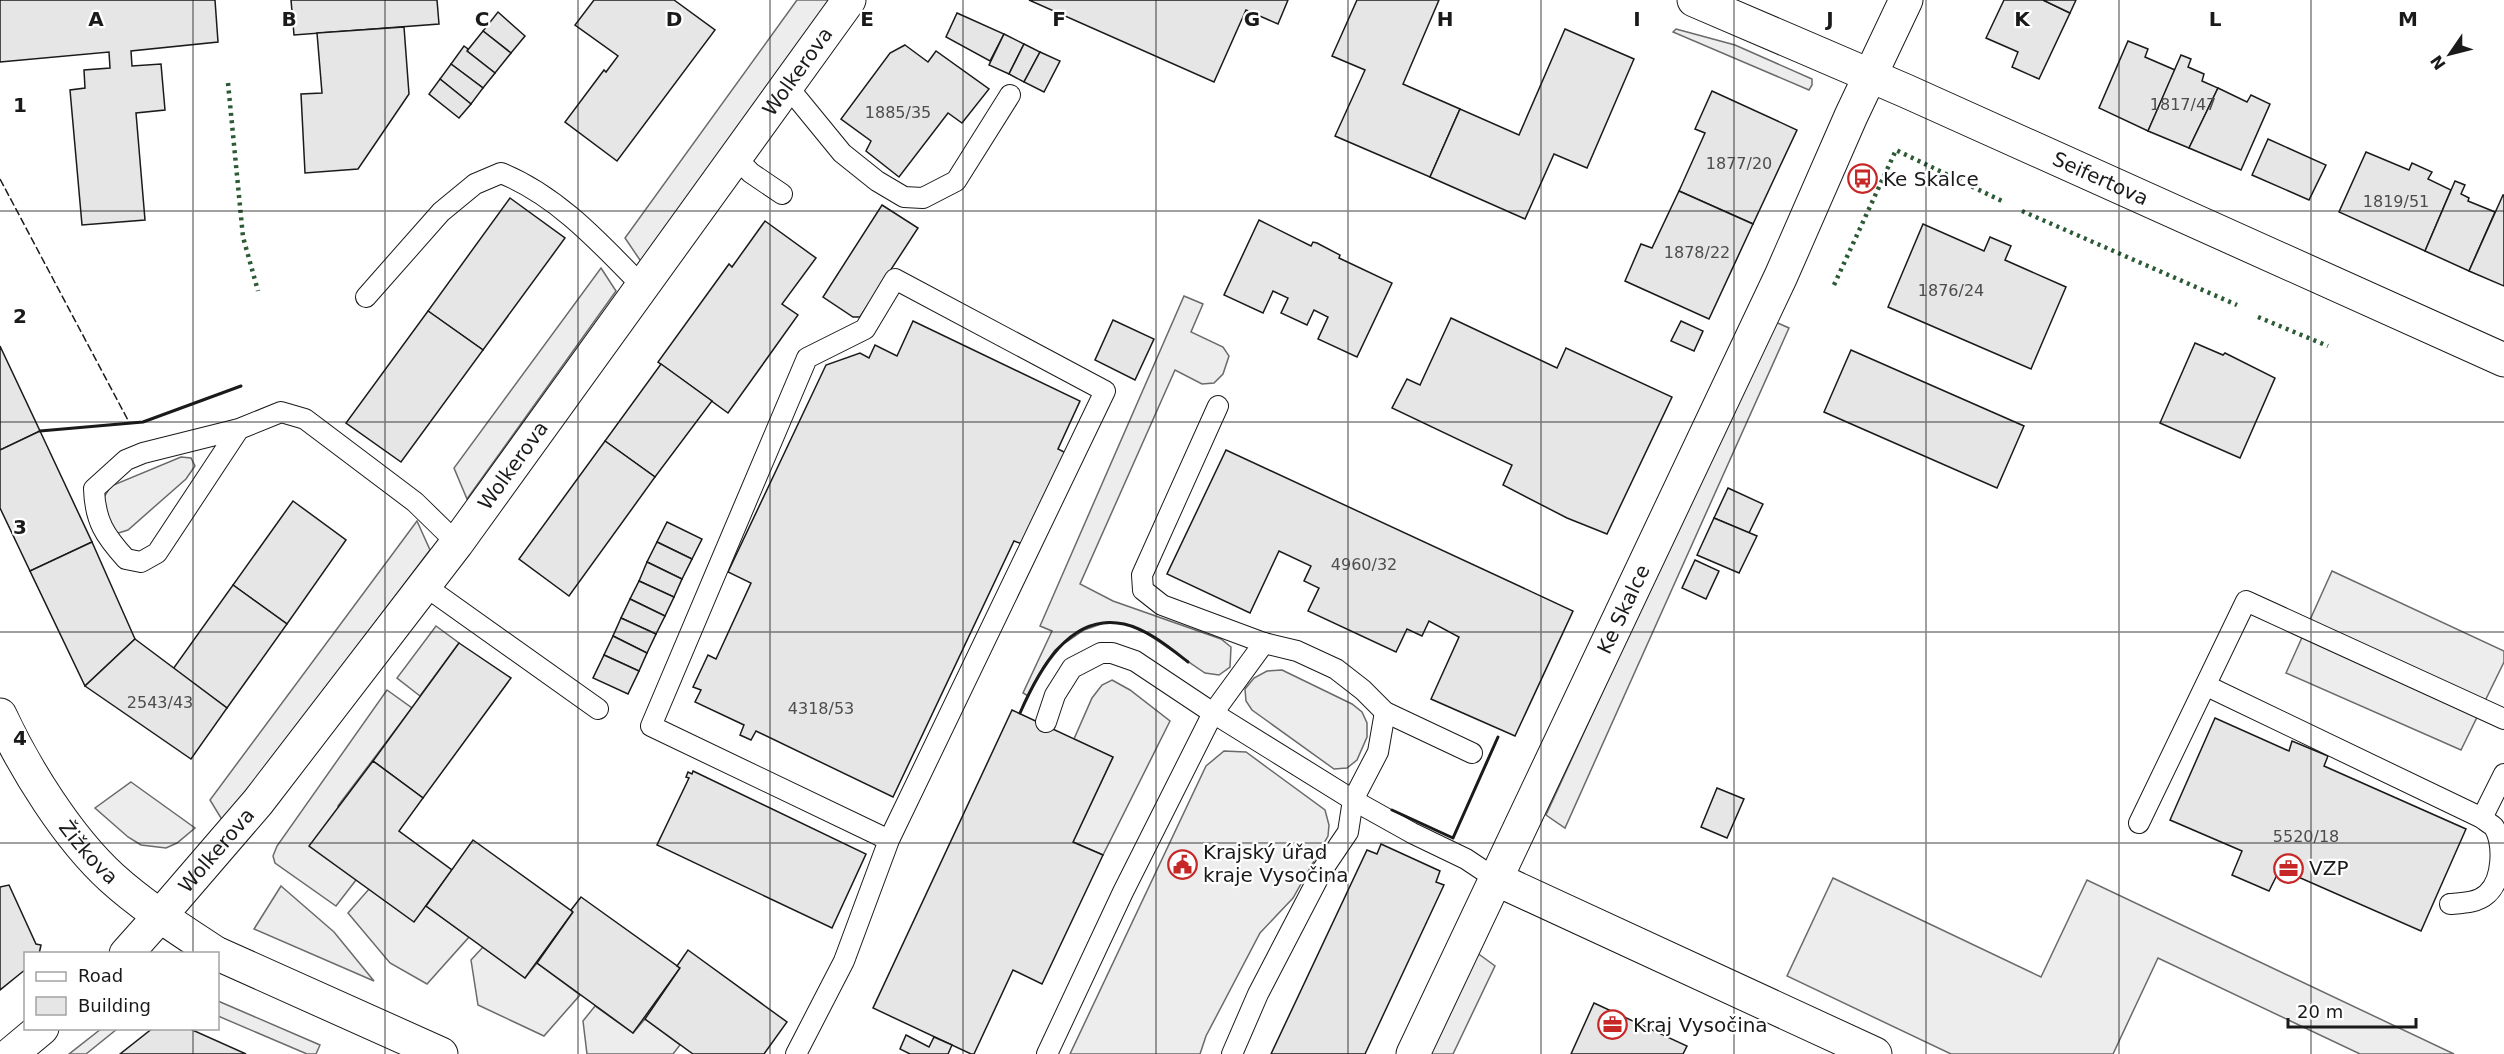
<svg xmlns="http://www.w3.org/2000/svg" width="2504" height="1054" viewBox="0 0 2504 1054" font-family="'DejaVu Sans',sans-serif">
  <rect width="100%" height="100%" fill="#fff"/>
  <g fill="#ededed" stroke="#6a6a6a" stroke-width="1.5">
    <path d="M797,0H831L642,263L625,238Z"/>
    <path d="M1676,29L1735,45L1812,79V85L1809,90L1673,32Z"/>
    <path d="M601,268L616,291L467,499L454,468Z"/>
    <path d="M1184,296L1203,304L1191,332L1223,347L1229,356L1223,374L1214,383L1202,384L1175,370L1080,584L1113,601L1221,639L1231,647L1230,667L1219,675L1205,673L1146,633L1126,624L1107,622L1084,630L1055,650L1044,666L1028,696L1023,693L1052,631L1040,626Z"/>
    <path d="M1773,321L1789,328L1565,828L1546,815Z"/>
    <path d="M181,457L191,458L195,466L186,479L128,530L112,535L102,500L111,486Z"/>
    <path d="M417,521L430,550L224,823L210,800Z"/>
    <path d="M2332,571L2504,651V662L2461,750L2286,673Z"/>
    <path d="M436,626L459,643L420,696L397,678Z"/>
    <path d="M1282,670L1352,704L1362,712L1367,723V737L1357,760L1347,768L1334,769L1252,710L1246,701L1245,689L1254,678L1267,671Z"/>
    <path d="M1112,680L1130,690L1170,721L1103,855L1073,842L1113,757L1074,739L1092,698L1102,685Z"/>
    <path d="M387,690L412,708L338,806L356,880L336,906L275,863L273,856L277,846Z"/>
    <path d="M1224,751L1246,752L1325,810L1329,825L1328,836L1293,898L1260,933L1206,1036L1200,1054H1070L1206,766Z"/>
    <path d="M131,782L195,828L177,843L166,848L141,845L128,837L95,808Z"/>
    <path d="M1833,878L2041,977L2087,880L2454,1054H2360L2158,958L2113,1054H1951L1787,976Z"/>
    <path d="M281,886L334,932L374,981L254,929Z"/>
    <path d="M369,889L426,906L469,937L427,984L390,963L348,913Z"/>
    <path d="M483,947L525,978L537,963L580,995L544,1036L478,1005L471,960Z"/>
    <path d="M1476,952L1495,966L1453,1054H1428Z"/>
    <path d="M218,1001L320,1045L316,1054H307L218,1016Z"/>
    <path d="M595,1006L633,1033L645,1019L680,1045L673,1054H587L583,1021Z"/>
    <path d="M101,1029H117L86,1054H69Z"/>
  </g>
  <g fill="#e6e6e6" stroke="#1a1a1a" stroke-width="1.5">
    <path d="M0,0H215L218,42L131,51L132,66L161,64L165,110L136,113L145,220L82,225L70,90L85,88L84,70L110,68L109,52L0,62Z"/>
    <path d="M291,0H437L439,24L294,35Z"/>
    <path d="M594,0H674L715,30L617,161L565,122L604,70L606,72L618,56L575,25Z"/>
    <path d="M1029,0H1288L1278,24L1246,10L1214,82Z"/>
    <path d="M1357,0H1439L1403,84L1460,109L1430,177L1335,136L1365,70L1332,56Z"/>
    <path d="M2004,0H2043L2070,13L2039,79L2012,67L2018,52L1986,38Z"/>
    <path d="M2043,0H2076L2070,13Z"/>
    <path d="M498,12L525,36L511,53L483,31Z"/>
    <path d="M957,13L1004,34L990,61L946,37Z"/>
    <path d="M404,27L409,94L358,169L305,173L301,94L322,93L317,33Z"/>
    <path d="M1565,29L1634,59L1587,168L1554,154L1525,219L1430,177L1460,109L1519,135Z"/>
    <path d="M483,31L511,53L495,73L467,51Z"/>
    <path d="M1004,34L1024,44L1009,74L989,65Z"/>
    <path d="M2128,41L2148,49L2145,57L2175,70L2148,131L2099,108Z"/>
    <path d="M1024,44L1040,52L1024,82L1009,74Z"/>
    <path d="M905,45L928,62L936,51L989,89L962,123L948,113L899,177L866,151L871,141L841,119L890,53Z"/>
    <path d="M464,46L468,49L467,51L495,73L483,88L451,64Z"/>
    <path d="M1040,52L1060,61L1044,92L1024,82Z"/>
    <path d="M2181,55L2191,59L2188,67L2204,74L2202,81L2218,88L2189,148L2148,131Z"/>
    <path d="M451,64L483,88L471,104L440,79Z"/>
    <path d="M440,79L471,104L459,118L429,94Z"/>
    <path d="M2218,88L2247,102L2251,95L2270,104L2241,170L2189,148Z"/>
    <path d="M1712,91L1797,130L1753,224L1679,191L1705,133L1695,129Z"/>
    <path d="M2268,139L2326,165L2309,200L2252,175Z"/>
    <path d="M2366,152L2409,170L2412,163L2432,172L2428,179L2451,190L2425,251L2339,212Z"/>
    <path d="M2455,181L2465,185L2461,194L2469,198L2468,201L2495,212L2469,271L2425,251Z"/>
    <path d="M1679,191L1753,224L1709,319L1625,281L1641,244L1652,248Z"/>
    <path d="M2503,195H2504V286L2469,271Z"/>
    <path d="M510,198L565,238L483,350L428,311Z"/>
    <path d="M882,205L918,228L860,317H853L823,297Z"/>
    <path d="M1259,220L1311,246L1313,242L1317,243L1340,255L1339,258L1392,283L1357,357L1318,339L1328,317L1314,310L1307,325L1281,313L1288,298L1273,291L1263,313L1224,295Z"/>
    <path d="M765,221L816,258L782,304L798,315L728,413L658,362L729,264L732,267Z"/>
    <path d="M1923,224L1984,251L1990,237L2011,246L2005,260L2066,287L2031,369L1888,307Z"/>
    <path d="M428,311L483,350L401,462L346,423Z"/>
    <path d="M1451,318L1557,368L1566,348L1672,397L1607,534L1567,518L1503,485L1512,465L1392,408L1407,379L1420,385Z"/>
    <path d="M1113,320L1154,339L1135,380L1095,360Z"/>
    <path d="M913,321L1080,401L1058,449L1068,454L1025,545L1014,541L893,797L756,731L751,740L740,735L744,725L695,702L701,690L693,687L708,655L716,659L751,583L728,572L826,365L860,353L869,358L875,345L897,356Z"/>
    <path d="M1681,321L1703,331L1694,351L1671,341Z"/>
    <path d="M2195,343L2223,355L2225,353L2275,378L2240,458L2160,423Z"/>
    <path d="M0,346L40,431L0,450Z"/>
    <path d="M1851,350L2024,426L1997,488L1824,412Z"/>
    <path d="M661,364L712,401L655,477L605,441Z"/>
    <path d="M40,431L92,542L30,571L0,508V450Z"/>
    <path d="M605,441L655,477L569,596L519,559Z"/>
    <path d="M1226,450L1573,611L1515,736L1431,699L1459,637L1429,621L1422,636L1407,629L1396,652L1308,611L1319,588L1304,581L1311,566L1279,551L1250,613L1167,574Z"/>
    <path d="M1728,488L1763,504L1749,533L1714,518Z"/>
    <path d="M293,501L346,540L287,624L233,585Z"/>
    <path d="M1714,518L1757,536L1739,573L1697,555Z"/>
    <path d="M667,522L702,539L692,559L657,542Z"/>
    <path d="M92,542L135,639L85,686L30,571Z"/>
    <path d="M657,542L692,559L682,579L647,562Z"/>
    <path d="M1695,560L1719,571L1706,599L1682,588Z"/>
    <path d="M647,562L682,579L674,597L639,581Z"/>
    <path d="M639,581L674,597L665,616L630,599Z"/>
    <path d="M233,585L287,624L227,708L173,669Z"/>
    <path d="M630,599L665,616L656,634L621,618Z"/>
    <path d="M621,618L656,634L647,653L613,636Z"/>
    <path d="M613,636L647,653L639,671L604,655Z"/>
    <path d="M135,639L227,708L191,759L85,686Z"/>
    <path d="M459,643L511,678L423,798L373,761Z"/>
    <path d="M604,655L639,671L628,694L593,678Z"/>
    <path d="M1012,710L1113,757L1073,842L1103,855L1042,984L1013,970L974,1054H971L873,1008Z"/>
    <path d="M2215,718L2289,751L2292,741L2328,756L2324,766L2466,829L2421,931L2280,869L2269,891L2232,875L2242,851L2170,820Z"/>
    <path d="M373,761L423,798L399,831L452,870L414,922L309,846Z"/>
    <path d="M693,771L866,854L832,928L657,845L689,778L686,777L688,772L692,774Z"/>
    <path d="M1717,788L1744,799L1727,838L1701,827Z"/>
    <path d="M473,840L573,912L525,978L426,906Z"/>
    <path d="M1381,844L1440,871L1436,882L1444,885L1365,1054H1271L1367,850L1377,854Z"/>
    <path d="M9,885L36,944L41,945L39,954H26V969L0,990V887Z"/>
    <path d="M581,897L680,968L633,1033L537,963L573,912L571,910Z"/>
    <path d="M688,950L787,1022L764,1054H693L645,1019L680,968L677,966Z"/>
    <path d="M1594,1003L1687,1046L1683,1054H1571Z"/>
    <path d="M153,1028H188L246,1054H120Z"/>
    <path d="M906,1035L929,1047L934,1037L952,1045L948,1054H910L900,1049Z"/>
  </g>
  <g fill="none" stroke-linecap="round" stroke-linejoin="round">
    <defs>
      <g id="service">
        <path d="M788,87L842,153L877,181L904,197L923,198L956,181L1010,95"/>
        <path d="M736,158L751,173L782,194"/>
        <path d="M366,297L441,212L475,184L501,173C558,196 601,244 643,287"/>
        <path d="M1218,406L1142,575L1143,590L1162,605L1264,643L1297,651L1336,669L1363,690L1385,712L1472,753"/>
        <path d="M239,429L157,553L141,562L126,559C105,536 95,521 94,489L126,460L143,453L239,429L281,412L305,419L415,502L457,543"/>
        <path d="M425,586L598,709"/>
        <path d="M2207,686L2482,818C2485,821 2491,824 2494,827C2504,844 2503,880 2487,894C2477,903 2463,903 2450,904"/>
        <path d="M1046,722L1055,695L1072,668L1101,653H1112L1135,661L1213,713L1353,800L1412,833L1466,859L1496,879"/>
        <path d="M2482,818L2504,774"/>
        <path d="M2139,823L2246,601L2504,719"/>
        <path d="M796,1054L844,961L889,840L1105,391L895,279L865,329L807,358L651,726L889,840"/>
        <path d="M1047,1054L1123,892L1213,713L1264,643"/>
        <path d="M1232,1054L1258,994L1323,869L1348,832L1353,800L1378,752L1385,712"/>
      </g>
      <g id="minor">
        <path id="s1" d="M1694,0L1906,91L2504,360"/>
        <path d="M1496,879L1875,1054"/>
        <path d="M126,954L159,917"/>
        <path d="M11,1054L42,1028"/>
        <path id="s2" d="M1413,1054L1781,276L1851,116L1906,0"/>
      </g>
      <g id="tertiary">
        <path id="s3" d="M159,917L258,802L457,543L849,0"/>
      </g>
      <g id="secondary">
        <path id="s4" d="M0,715C25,769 68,838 112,878C144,907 181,930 217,954"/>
        <path d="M218,954L441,1054"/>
      </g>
    </defs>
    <use href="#service" stroke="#1a1a1a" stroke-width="22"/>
    <use href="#minor" stroke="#1a1a1a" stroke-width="35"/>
    <use href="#tertiary" stroke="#1a1a1a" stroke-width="35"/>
    <use href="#secondary" stroke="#1a1a1a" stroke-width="35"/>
    <use href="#service" stroke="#fff" stroke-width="20"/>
    <use href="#minor" stroke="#fff" stroke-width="33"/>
    <use href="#tertiary" stroke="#fff" stroke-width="33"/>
    <use href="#secondary" stroke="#fff" stroke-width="33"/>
    <g stroke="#2b5a34" stroke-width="4.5" stroke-dasharray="3 4.5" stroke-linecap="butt">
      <path d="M228,83L243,237L258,291"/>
      <path d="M2022,211L2237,305"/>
      <path d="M1834,285L1896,150L2002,201"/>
      <path d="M2258,317L2328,346"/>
    </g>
    <path stroke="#1a1a1a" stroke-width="1.5" stroke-dasharray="8 3" stroke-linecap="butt" d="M0,179L130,424"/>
    <g stroke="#1a1a1a" stroke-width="3">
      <path d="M40,431L143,422L241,386"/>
      <path d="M1020,713C1038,672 1069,612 1124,624C1147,629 1170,648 1188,662"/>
      <path d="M1392,810L1453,838L1498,737"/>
    </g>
  </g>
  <path fill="none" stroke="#1a1a1a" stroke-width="1.5" stroke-opacity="0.55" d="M193,0V954M385,0V1054M578,0V1054M770,0V1054M963,0V1054M1156,0V1054M1348,0V1054M1541,0V1054M1734,0V1054M1926,0V1054M2119,0V1054M2311,0V1054M0,211H2504M0,422H2504M0,632H2504M0,843H2504M193,1028V1054"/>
  <defs>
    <symbol id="bus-ring" viewBox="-11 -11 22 22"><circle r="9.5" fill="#fff" stroke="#c62828" stroke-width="1.5"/><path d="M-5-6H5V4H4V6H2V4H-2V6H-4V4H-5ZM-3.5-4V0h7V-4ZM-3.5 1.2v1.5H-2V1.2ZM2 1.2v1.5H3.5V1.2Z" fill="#c62828"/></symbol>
    <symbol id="civic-ring" viewBox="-11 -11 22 22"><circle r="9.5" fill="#fff" stroke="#c62828" stroke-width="1.5"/><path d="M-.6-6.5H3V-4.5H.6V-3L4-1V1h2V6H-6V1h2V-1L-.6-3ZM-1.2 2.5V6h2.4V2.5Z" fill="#c62828"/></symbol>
    <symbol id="office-ring" viewBox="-11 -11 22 22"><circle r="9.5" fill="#fff" stroke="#c62828" stroke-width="1.5"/><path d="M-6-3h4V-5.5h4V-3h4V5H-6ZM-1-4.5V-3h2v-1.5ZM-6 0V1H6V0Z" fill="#c62828"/></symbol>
  </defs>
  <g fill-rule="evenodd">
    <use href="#bus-ring" x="1846" y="162" width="33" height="33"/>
    <use href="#civic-ring" x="1166" y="848" width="33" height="33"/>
    <use href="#office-ring" x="2272" y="852" width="33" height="33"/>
    <use href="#office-ring" x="1596" y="1008" width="33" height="33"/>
  </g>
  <g text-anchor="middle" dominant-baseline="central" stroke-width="4.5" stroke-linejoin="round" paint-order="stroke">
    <g font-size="16" fill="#4d4d4d">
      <text x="2183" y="104">1817/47</text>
      <text x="898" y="112">1885/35</text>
      <text x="1739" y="163">1877/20</text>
      <text x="2396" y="201">1819/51</text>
      <text x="1697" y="252">1878/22</text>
      <text x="1951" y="290">1876/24</text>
      <text x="1364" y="564">4960/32</text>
      <text x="160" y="702">2543/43</text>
      <text x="821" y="708">4318/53</text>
      <text x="2306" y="836">5520/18</text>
    </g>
    <g font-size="20" fill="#1a1a1a" stroke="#fff">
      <text stroke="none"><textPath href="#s3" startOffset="1060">Wolkerova</textPath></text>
      <text stroke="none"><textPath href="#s1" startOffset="444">Seifertova</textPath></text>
      <text stroke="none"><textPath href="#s3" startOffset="574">Wolkerova</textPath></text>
      <text stroke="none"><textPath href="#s2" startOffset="492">Ke Skalce</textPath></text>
      <text stroke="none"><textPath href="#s3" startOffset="88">Wolkerova</textPath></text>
      <text stroke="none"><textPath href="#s4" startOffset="164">Žižkova</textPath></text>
    </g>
    <g font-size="20" fill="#1a1a1a" stroke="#fff" text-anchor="start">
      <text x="1883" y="179">Ke Skalce</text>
      <text x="1203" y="852">Krajský úřad<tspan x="1203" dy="23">kraje Vysočina</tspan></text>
      <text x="2309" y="868">VZP</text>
      <text x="1633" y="1025">Kraj Vysočina</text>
    </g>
  </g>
  <g font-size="20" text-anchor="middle" font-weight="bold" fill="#1a1a1a" stroke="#fff" stroke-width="4.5" stroke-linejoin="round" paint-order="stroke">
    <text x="96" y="26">A</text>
    <text x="289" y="26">B</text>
    <text x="482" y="26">C</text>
    <text x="674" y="26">D</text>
    <text x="867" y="26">E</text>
    <text x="1059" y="26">F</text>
    <text x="1252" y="26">G</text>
    <text x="1445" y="26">H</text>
    <text x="1637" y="26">I</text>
    <text x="1830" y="26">J</text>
    <text x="2022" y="26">K</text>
    <text x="2215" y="26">L</text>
    <text x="2408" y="26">M</text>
    <text x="20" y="112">1</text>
    <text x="20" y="323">2</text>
    <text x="20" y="534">3</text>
    <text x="20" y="745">4</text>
  </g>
  <rect x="24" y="952" width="195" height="78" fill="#ffffff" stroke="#a3a3a3" stroke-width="1.5"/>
  <rect x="36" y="972" width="30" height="9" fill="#ffffff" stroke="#a3a3a3" stroke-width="1.5"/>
  <text x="78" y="982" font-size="18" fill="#1a1a1a">Road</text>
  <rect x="36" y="997" width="30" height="18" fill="#e6e6e6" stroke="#a3a3a3" stroke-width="1.5"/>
  <text x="78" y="1012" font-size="18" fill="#1a1a1a">Building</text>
  <g transform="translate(2450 54) rotate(235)" stroke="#ffffff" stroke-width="4.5" paint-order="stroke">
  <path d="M0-4.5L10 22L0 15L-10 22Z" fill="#1a1a1a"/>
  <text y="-9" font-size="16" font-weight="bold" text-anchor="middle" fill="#1a1a1a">N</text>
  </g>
  <path d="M2288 1018v9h128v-9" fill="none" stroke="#1a1a1a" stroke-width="3"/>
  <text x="2297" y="1018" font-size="18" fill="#1a1a1a" stroke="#ffffff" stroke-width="4.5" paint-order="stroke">20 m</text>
</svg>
